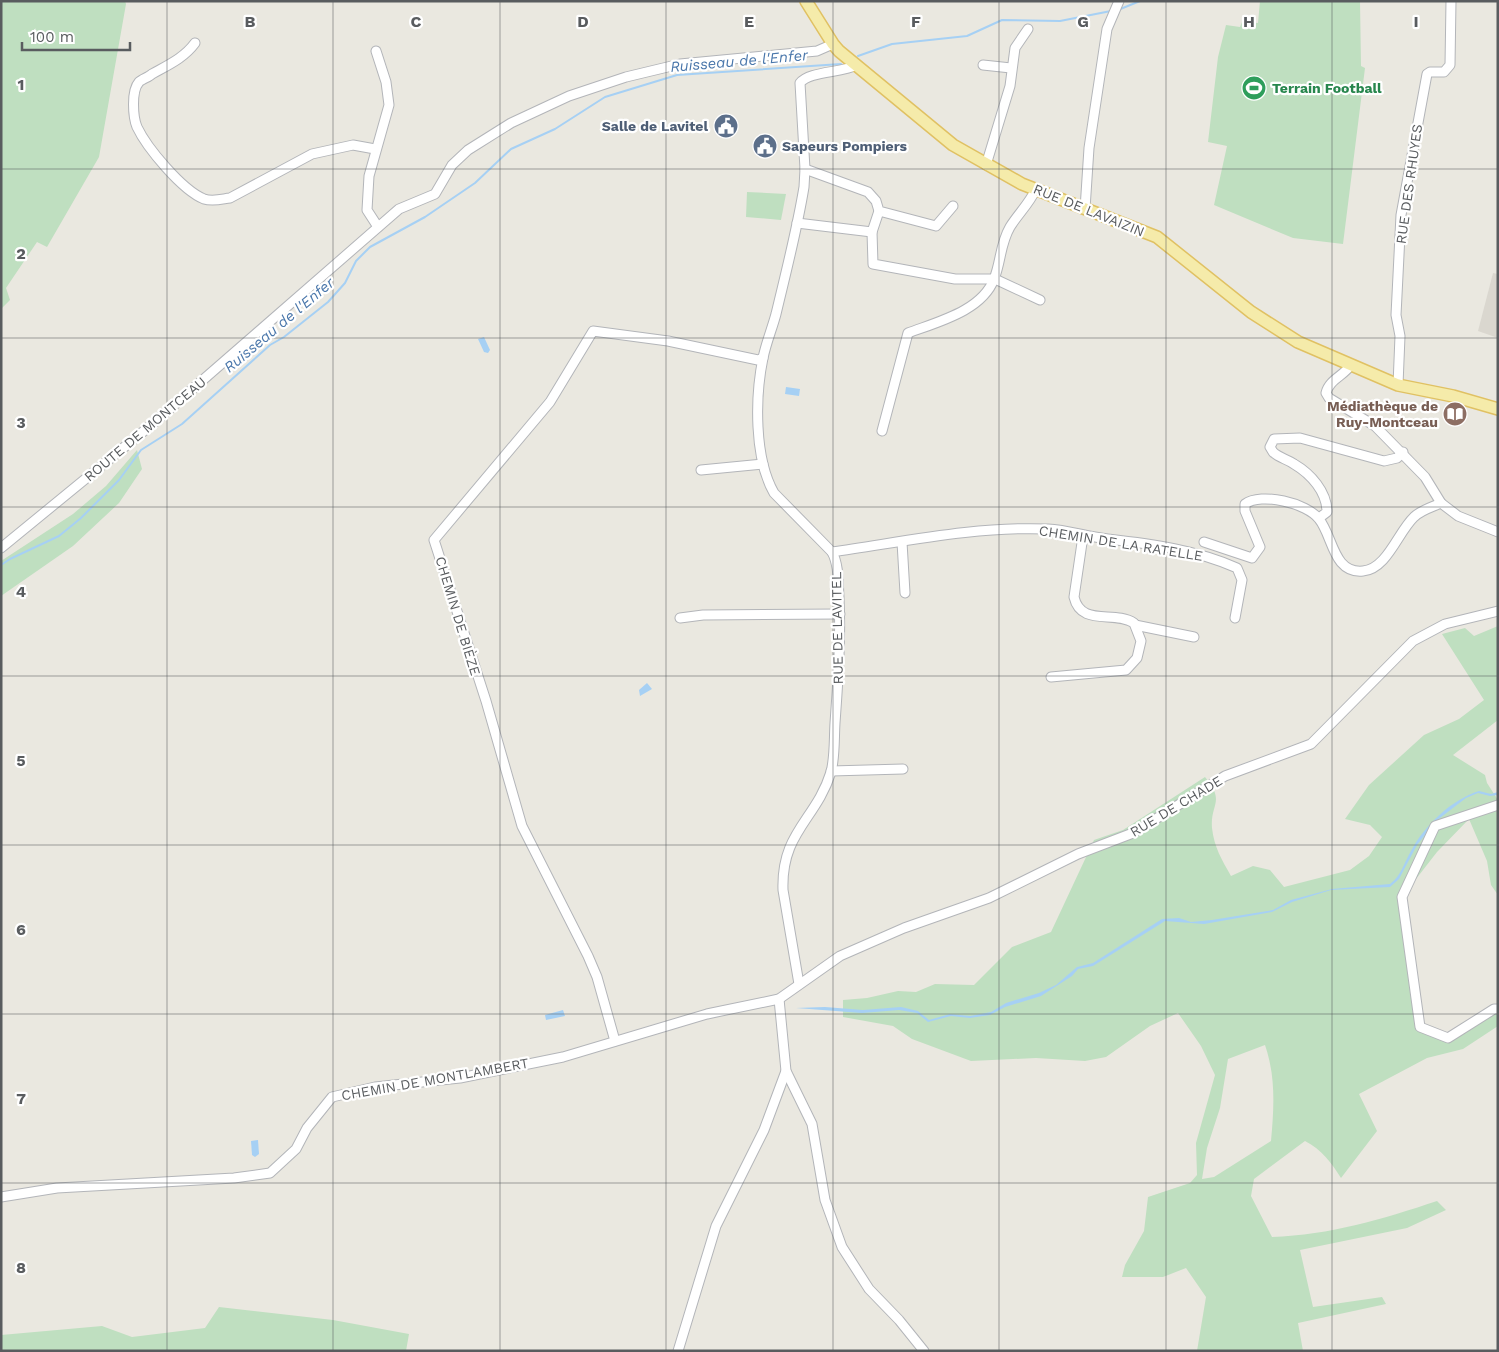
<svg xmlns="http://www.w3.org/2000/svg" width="1499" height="1352" viewBox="0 0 1499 1352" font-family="'Work Sans',sans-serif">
  <rect width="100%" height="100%" fill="#eae8e0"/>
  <path fill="#dad7cf" d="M1493,273L1498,274V338L1478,331Z"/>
  <g fill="#bfdfc0" fill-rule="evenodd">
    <path d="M1,1H125L126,4L99,157L47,247L37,242L6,288L10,300L1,309Z"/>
    <path d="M1260,1H1360L1361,66L1365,68L1343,244L1293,238L1214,205L1227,146L1208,142L1218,57L1226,25L1240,27L1242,22L1258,23Z"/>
    <path d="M747,192L786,194L781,220L746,217Z"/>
    <path d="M137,450L142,469L119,503L73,546L1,596V561L73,514L106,486Z"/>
    <path d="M1498,626V720L1453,755L1485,775L1487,783L1498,800V895L1491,885L1487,861L1469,819L1437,852L1402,897L1420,1027L1448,1038L1498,1009V1026L1463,1049L1427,1058L1359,1094L1377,1131L1341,1178C1331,1162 1322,1150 1305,1141L1254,1179L1251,1196L1272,1237C1330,1235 1383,1219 1437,1201L1446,1210L1407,1228L1300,1250L1313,1307L1382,1297L1386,1304L1298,1323L1303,1351H1197L1206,1297L1186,1268L1163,1277H1122L1125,1265L1144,1231L1148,1197L1190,1183L1197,1175L1196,1143L1215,1075L1201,1046L1178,1013L1150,1026L1106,1057L1085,1061L1036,1058L971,1061L912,1039L893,1026L843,1017V1000L867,998L898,991L916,992L935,984L974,985L1012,947L1051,932L1094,840L1123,830L1205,777C1226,802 1210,804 1212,828C1214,847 1222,860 1231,876L1253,866L1270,870L1284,887L1350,870L1369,856L1382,837L1370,825L1345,819L1369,785L1424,735L1459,719L1484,700L1442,634L1465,628L1474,636ZM1265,1045C1276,1077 1274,1108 1271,1141L1214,1177L1202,1179L1207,1148L1220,1108L1228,1059Z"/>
    <path d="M219,1307L333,1320L409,1334L406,1351H1V1335L102,1326L132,1337L205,1328Z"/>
  </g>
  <g fill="#a6d0f4">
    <path d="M484,337L490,350L488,353L484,352L478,339Z"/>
    <path d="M786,387L800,389L799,396L785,394Z"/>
    <path d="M647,683L652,689L640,696L639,690Z"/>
    <path d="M1479,791L1491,794L1498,792V795L1490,796L1478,793L1466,798L1436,821L1417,845L1399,879L1390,887L1331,890L1292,902L1272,912L1204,924L1165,921L1093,966L1078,969L1072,976L1041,996L1005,1007L990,1015L970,1018L951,1016L928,1022L917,1013L899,1010L862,1013L796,1008L825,1007L863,1010L901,1007L918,1011L929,1020L950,1014L970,1016L991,1012L1006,1003L1039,993L1056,985L1077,967L1093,963L1162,919L1179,918L1191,922L1212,920L1273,910L1291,900L1332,889L1390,884C1401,876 1404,863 1411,851C1425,825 1451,800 1479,791Z"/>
    <path d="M563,1010L565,1016L546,1020L545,1015Z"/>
    <path d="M258,1140L259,1154L255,1157L252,1155L251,1141Z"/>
  </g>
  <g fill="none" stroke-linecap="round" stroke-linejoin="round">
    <g stroke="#a6d0f4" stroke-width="2">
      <path d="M1118,10L1140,1"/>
      <path d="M858,56L892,44L967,36L1002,20L1060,21L1111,11"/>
      <path d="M1,565L10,559L59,536L81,518L119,480L141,450L182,424L270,345L284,337L328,302L345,283L356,261L370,247L425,217L475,183L511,149L555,129L605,97L677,75L841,64"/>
    </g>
    <defs>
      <g id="minor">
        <path d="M195,43C184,58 168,65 152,74C149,77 142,79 139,82C131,91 133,117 137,127C147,148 182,190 204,199C213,202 222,199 230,198L312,154L353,145L375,149"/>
        <path d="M376,51L386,82L389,105L369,176L367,210L378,227"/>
        <path d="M983,65L1011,68"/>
        <path d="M986,165L1010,86L1015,48L1028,29"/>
        <path d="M805,169L868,192L876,201L879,211L936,226L953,206"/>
        <path d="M1085,209L1089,148L1107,29L1119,1"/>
        <path d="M797,223L872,232L879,211"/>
        <path d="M872,232L873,264L955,279H995L1040,300"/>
        <path d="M1398,385L1400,336L1396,315L1401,215L1427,74L1430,72H1444L1450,65L1451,1"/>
        <path d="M882,431L908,333C937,322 982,311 994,279C1001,262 1000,244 1010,227C1018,214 1029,204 1036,189"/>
        <path d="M701,470L763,464"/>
        <path d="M1441,503L1458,516L1498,532"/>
        <path d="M1319,518L1327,512C1327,492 1311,474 1294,464C1287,459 1279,458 1273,452L1270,447L1274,439L1300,438L1384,461L1397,458L1403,452"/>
        <path d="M902,542L905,593"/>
        <path d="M1204,542L1252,558L1260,547L1245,511V504C1261,492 1307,503 1319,519C1333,536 1333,574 1363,571C1387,569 1398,532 1414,517C1421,510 1432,507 1441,503L1425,477L1375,426L1329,398L1326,393C1329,380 1343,376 1350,366"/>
        <path d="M1,548L150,426L399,209L435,194L452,165L468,150L511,123L569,96L626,77L680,64L817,51L833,44"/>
        <path d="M832,552C903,542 976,526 1048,529C1068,530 1088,537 1108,539C1152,544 1197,550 1237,568L1242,580L1235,618"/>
        <path d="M680,618L703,615L840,614"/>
        <path d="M1135,625L1194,637"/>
        <path d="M1051,677L1126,670L1137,658L1141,641L1134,623C1114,610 1081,627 1074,597L1083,536"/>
        <path d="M831,771L903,769"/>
        <path d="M1498,805L1435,826L1402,897L1420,1027L1448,1038L1494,1009H1498"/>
        <path d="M799,984L783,890C781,832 816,820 831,772C835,757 834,739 835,723C838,681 841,639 839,597C838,582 839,565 832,552L774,493C754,458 755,397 763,358C766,343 772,329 776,314C786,272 797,230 804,187L805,169L800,83C809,71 842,73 857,65"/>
        <path d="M779,999L786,1071L812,1124L825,1200L842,1247L869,1289L899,1320L924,1351"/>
        <path d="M615,1041L597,977L588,956L522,826L486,701L434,540L550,402L593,331L668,341L758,360L763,358"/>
        <path d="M1,1197L57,1188L234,1178L270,1173L296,1149L307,1128L332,1097L375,1087L460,1078L563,1057L707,1014L779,999L840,956L904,928L989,898L1078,854L1133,833L1225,776L1311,744L1413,641L1445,624L1498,611"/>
        <path d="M678,1351L716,1226L764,1130L786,1071"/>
      </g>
      <path id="major" d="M806,1L833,44L839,51L953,145L1022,184L1157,237L1251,312L1298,342L1398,385L1453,396L1498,409"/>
    </defs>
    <use href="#minor" stroke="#b3b5b9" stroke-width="11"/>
    <use href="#major" stroke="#e0c163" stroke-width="14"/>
    <use href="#minor" stroke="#fff" stroke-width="9"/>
    <use href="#major" stroke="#f5ebaa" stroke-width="11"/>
  </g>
  <path fill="none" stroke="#595c5f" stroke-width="1" stroke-opacity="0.55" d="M167,1V1351M333,1V1351M500,1V1351M666,1V1351M833,1V1351M999,1V1351M1166,1V1351M1332,1V1351M1,169H1498M1,338H1498M1,507H1498M1,676H1498M1,845H1498M1,1014H1498M1,1183H1498"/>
  <defs>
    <symbol id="stadium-disc" viewBox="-11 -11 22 22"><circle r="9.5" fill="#2e9e5b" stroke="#fff"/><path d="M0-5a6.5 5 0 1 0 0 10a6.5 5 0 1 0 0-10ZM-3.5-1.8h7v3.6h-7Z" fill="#fff"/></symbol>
    <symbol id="civic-disc" viewBox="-11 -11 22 22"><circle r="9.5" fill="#5c6f8a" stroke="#fff"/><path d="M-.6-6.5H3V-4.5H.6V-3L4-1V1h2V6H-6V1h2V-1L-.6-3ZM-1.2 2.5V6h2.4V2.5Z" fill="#fff"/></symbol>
    <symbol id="library-disc" viewBox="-11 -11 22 22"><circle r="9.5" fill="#8d6e63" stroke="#fff"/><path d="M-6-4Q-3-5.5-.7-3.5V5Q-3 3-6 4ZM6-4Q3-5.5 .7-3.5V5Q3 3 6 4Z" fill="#fff"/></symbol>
  </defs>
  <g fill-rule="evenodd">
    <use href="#stadium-disc" x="1240" y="74" width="28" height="28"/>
    <use href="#civic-disc" x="712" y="112" width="28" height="28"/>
    <use href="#civic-disc" x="751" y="132" width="28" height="28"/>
    <use href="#library-disc" x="1441" y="400" width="28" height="28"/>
  </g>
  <g text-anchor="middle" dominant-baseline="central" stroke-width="4.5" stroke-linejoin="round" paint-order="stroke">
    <g font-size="14" font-weight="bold" fill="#27864d" stroke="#fff" text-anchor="start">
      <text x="1272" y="88">Terrain Football</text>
    </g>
    <g font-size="14" font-weight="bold" fill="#4e5e75" stroke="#fff" text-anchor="end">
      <text x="708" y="126">Salle de Lavitel</text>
      <text x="782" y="146" text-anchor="start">Sapeurs Pompiers</text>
    </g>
    <g font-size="14" fill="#595c5f" stroke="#fff">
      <text transform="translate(1409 184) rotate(-82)">RUE DES RHUYES</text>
      <text transform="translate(1089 210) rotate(22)">RUE DE LAVAIZIN</text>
      <text transform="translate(145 429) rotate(-40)">ROUTE DE MONTCEAU</text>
      <text transform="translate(1121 543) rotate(9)">CHEMIN DE LA RATELLE</text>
      <text transform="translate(458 616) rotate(73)">CHEMIN DE BIÈZE</text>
      <text transform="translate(837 628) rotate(-91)">RUE DE LAVITEL</text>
      <text transform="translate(1176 806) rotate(-31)">RUE DE CHADE</text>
      <text transform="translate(435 1079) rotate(-10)">CHEMIN DE MONTLAMBERT</text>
    </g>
    <g font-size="14" font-weight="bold" fill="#785e54" stroke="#fff" text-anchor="end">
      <text x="1438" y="406">Médiathèque de<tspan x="1438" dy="16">Ruy-Montceau</tspan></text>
    </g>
    <g font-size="15" font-style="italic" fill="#4a77ab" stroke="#fff">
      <text transform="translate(739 61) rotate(-5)">Ruisseau de l'Enfer</text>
      <text transform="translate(279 325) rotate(-40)">Ruisseau de l'Enfer</text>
    </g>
  </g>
  <g font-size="16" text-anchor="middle" font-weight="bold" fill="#595c5f" stroke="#fff" stroke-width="4.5" stroke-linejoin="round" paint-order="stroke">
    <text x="250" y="27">B</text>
    <text x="416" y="27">C</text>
    <text x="583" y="27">D</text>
    <text x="749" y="27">E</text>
    <text x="916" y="27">F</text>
    <text x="1083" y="27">G</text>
    <text x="1249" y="27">H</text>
    <text x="1416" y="27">I</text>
    <text x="21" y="90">1</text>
    <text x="21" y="259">2</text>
    <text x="21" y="428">3</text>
    <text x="21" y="597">4</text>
    <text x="21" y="766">5</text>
    <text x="21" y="935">6</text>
    <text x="21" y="1104">7</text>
    <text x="21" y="1273">8</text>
  </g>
  <rect width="1499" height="1352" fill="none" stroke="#595c5f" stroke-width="5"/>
  <path d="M22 42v8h108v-8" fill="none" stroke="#595c5f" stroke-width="2.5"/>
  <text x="30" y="42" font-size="15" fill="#595c5f" stroke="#ffffff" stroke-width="4" paint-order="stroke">100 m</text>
</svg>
